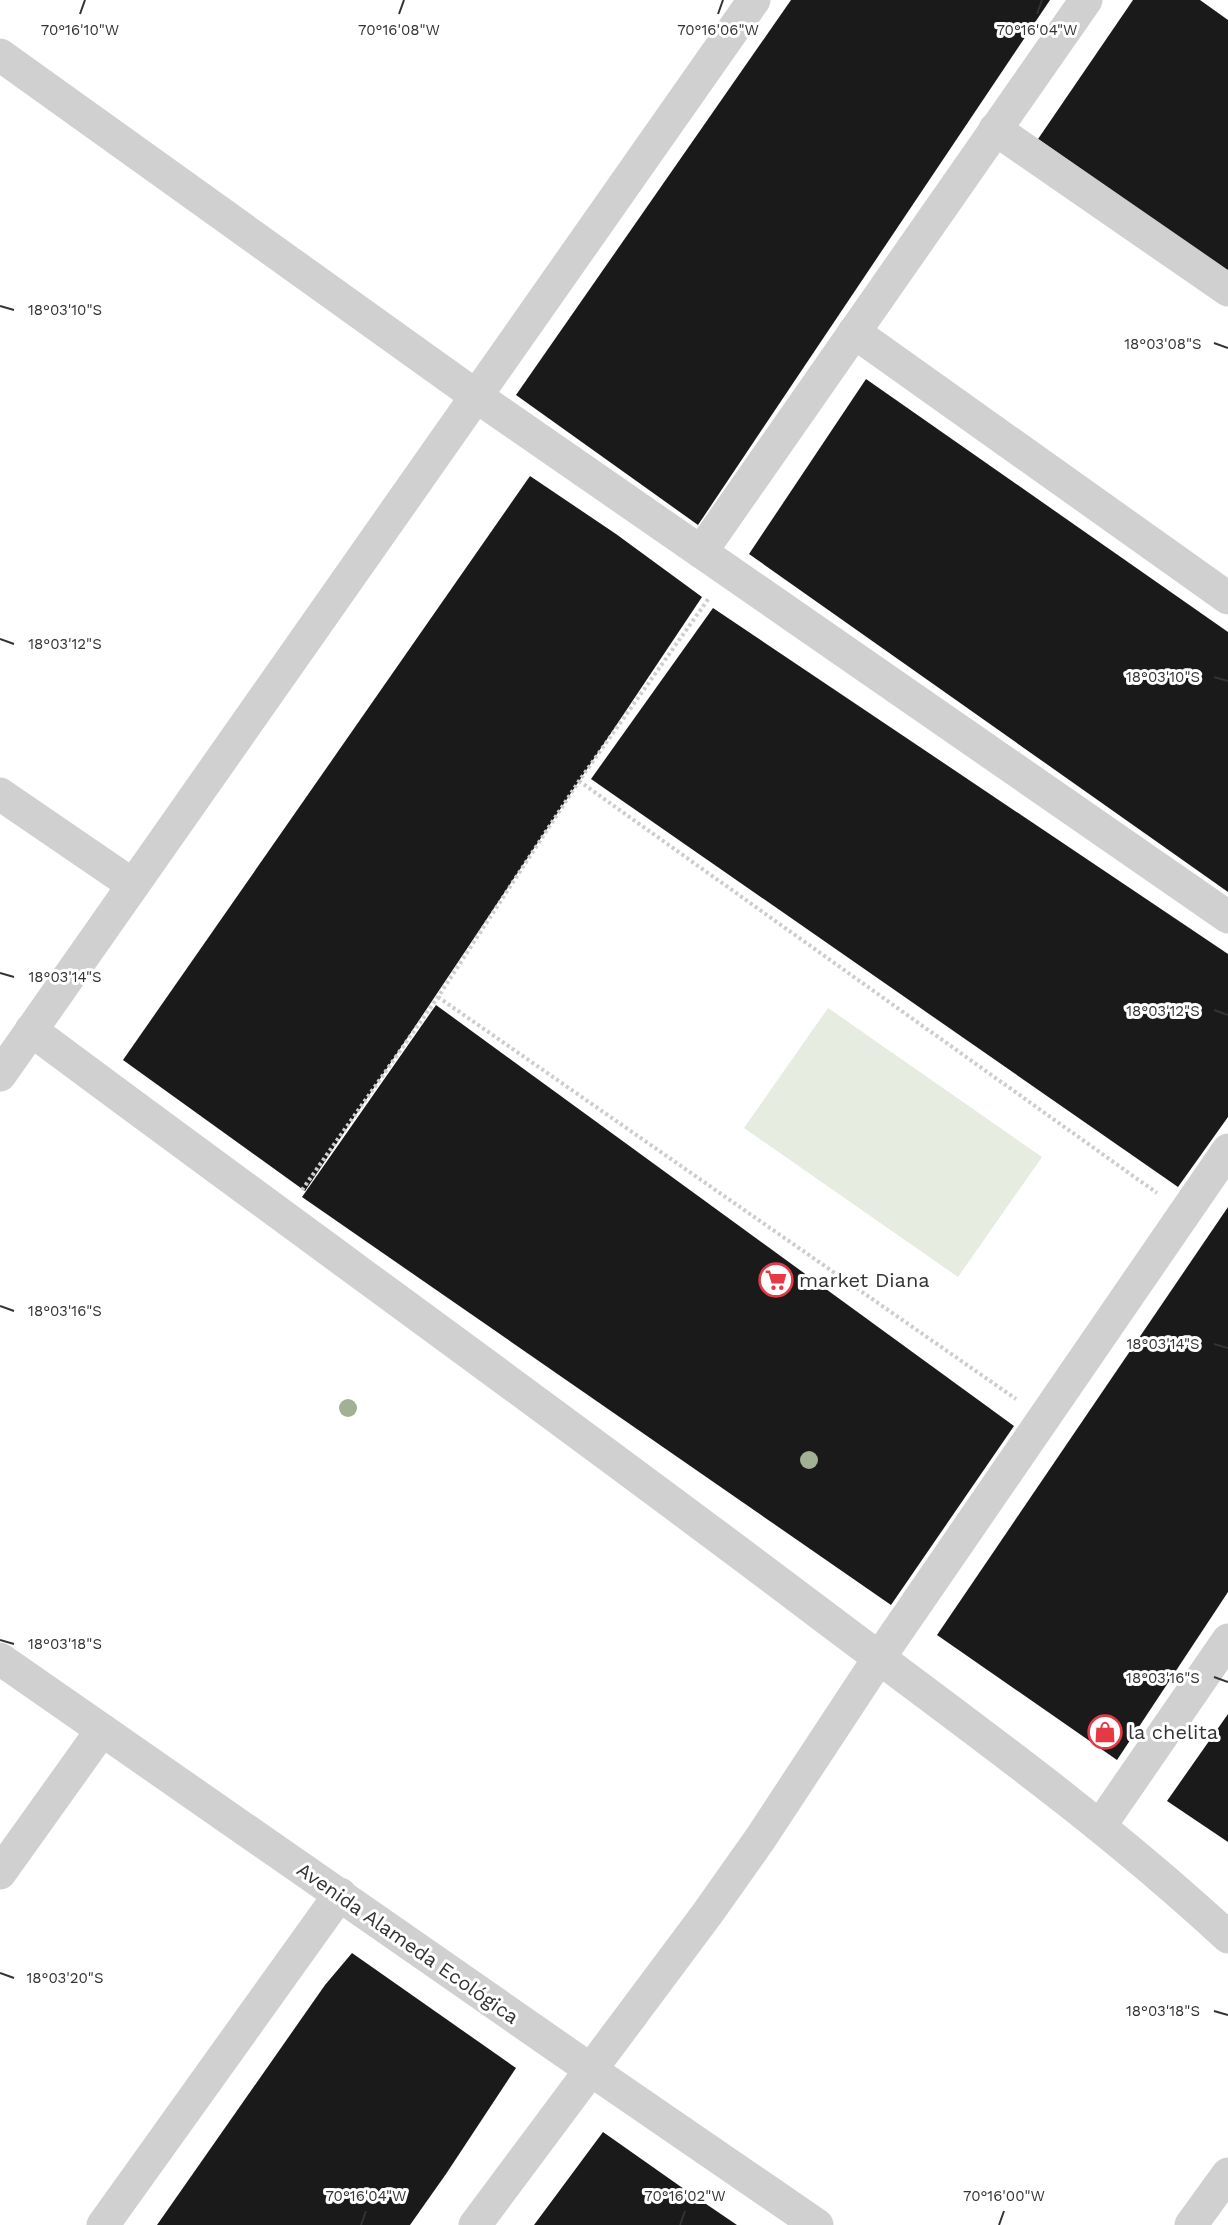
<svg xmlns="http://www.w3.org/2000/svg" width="1228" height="2225" viewBox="0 0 1228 2225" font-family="'Work Sans',sans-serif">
  <rect width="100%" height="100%" fill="#fff"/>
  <path fill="#e6ecdf" d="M828,1008L1042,1157L958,1277L744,1128Z"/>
  <g fill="#1a1a1a">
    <path d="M791,0H1050L698,525L516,395Z"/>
    <path d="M1133,0H1200L1228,20V272L1038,139Z"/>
    <path d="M866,379L1228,632V892L749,554Z"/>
    <path d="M530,476L616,534L702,597L305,1191L123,1060Z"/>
    <path d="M713,608L1228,954V1117L1178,1187L591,779Z"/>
    <path d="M436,1005L1014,1426L891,1605L302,1197Z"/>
    <path d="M1228,1207V1592L1117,1760L937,1635Z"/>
    <path d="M1228,1714V1842L1167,1801Z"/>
    <path d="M352,1953L516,2068L446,2174L410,2225H157L325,1985Z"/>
    <path d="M603,2132L684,2189L737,2225H534Z"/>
  </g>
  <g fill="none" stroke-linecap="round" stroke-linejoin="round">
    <g stroke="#cdcdcd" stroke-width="4" stroke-dasharray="3 3" stroke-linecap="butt">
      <path d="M579,781L1157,1193"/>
      <path d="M438,997L1016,1399"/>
      <path d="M302,1190L438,997L579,781L709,598"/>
    </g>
    <g stroke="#d0d0d0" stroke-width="33">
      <path d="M0,55L476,396L1228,917"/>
      <path d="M995,129L1228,290"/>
      <path d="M854,332L1228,598"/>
      <path d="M701,552L1086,0"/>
      <path d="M0,794L133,885"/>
      <path d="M31,1030C291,1224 555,1413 814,1609C954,1715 1099,1817 1228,1937"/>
      <path d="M0,1075L754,0"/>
      <path d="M0,1659L591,2070L817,2225"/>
      <path d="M1100,1826L1228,1640"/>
      <path d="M0,1873L102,1730"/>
      <path d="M103,2225L340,1894"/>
      <path d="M475,2225L707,1914L760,1839L879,1658L1228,1150"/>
      <path d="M1191,2225L1228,2174"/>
    </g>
  </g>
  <g fill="#a2b095">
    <circle cx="348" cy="1408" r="9"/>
    <circle cx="809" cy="1460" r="9"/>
  </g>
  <path fill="none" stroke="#333" stroke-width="2" d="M80,14L85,0M399,14L404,0M718,14L723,0M1037,14L1042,0M0,306L14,310M1214,343L1228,348M0,639L14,644M1214,677L1228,681M0,973L14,977M1214,1010L1228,1015M0,1306L14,1311M1214,1344L1228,1348M0,1640L14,1644M1214,1677L1228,1682M0,1973L14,1978M1214,2011L1228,2015M361,2225L366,2211M680,2225L685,2211M999,2225L1004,2211"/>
  <defs>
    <symbol id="supermarket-ring" viewBox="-11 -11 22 22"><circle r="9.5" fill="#fff" stroke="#e63946" stroke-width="1.5"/><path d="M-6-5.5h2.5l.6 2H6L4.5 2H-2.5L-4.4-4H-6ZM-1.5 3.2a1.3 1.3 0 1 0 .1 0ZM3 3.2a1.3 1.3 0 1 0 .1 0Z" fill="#e63946"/></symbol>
    <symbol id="shop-ring" viewBox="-11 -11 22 22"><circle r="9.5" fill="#fff" stroke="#e63946" stroke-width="1.5"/><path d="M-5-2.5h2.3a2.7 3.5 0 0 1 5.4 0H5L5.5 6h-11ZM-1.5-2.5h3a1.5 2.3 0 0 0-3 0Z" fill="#e63946"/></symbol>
  </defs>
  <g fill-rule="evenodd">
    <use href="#supermarket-ring" x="757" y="1261" width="38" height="38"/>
    <use href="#shop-ring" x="1086" y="1713" width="38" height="38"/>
  </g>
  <g text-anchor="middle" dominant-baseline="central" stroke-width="6" stroke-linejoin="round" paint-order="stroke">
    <g font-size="20" fill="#333" stroke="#fff" text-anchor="start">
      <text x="799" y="1280">market Diana</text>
      <text x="1128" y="1732">la chelita</text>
    </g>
    <g font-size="20" fill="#333" stroke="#fff">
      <text transform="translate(408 1943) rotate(35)">Avenida Alameda Ecológica</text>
    </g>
  </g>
  <g font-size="15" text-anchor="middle" fill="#333" stroke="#fff" stroke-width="6" stroke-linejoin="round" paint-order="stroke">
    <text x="80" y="35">70°16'10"W</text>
    <text x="399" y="35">70°16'08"W</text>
    <text x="718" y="35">70°16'06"W</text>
    <text x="1037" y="35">70°16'04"W</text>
    <text x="65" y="315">18°03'10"S</text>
    <text x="1163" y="349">18°03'08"S</text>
    <text x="65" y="649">18°03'12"S</text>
    <text x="1163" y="682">18°03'10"S</text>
    <text x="65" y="982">18°03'14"S</text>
    <text x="1163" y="1016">18°03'12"S</text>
    <text x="65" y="1316">18°03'16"S</text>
    <text x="1163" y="1349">18°03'14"S</text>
    <text x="65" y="1649">18°03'18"S</text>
    <text x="1163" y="1683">18°03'16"S</text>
    <text x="65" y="1983">18°03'20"S</text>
    <text x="1163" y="2016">18°03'18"S</text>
    <text x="366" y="2201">70°16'04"W</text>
    <text x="685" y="2201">70°16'02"W</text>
    <text x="1004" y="2201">70°16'00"W</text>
  </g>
</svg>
